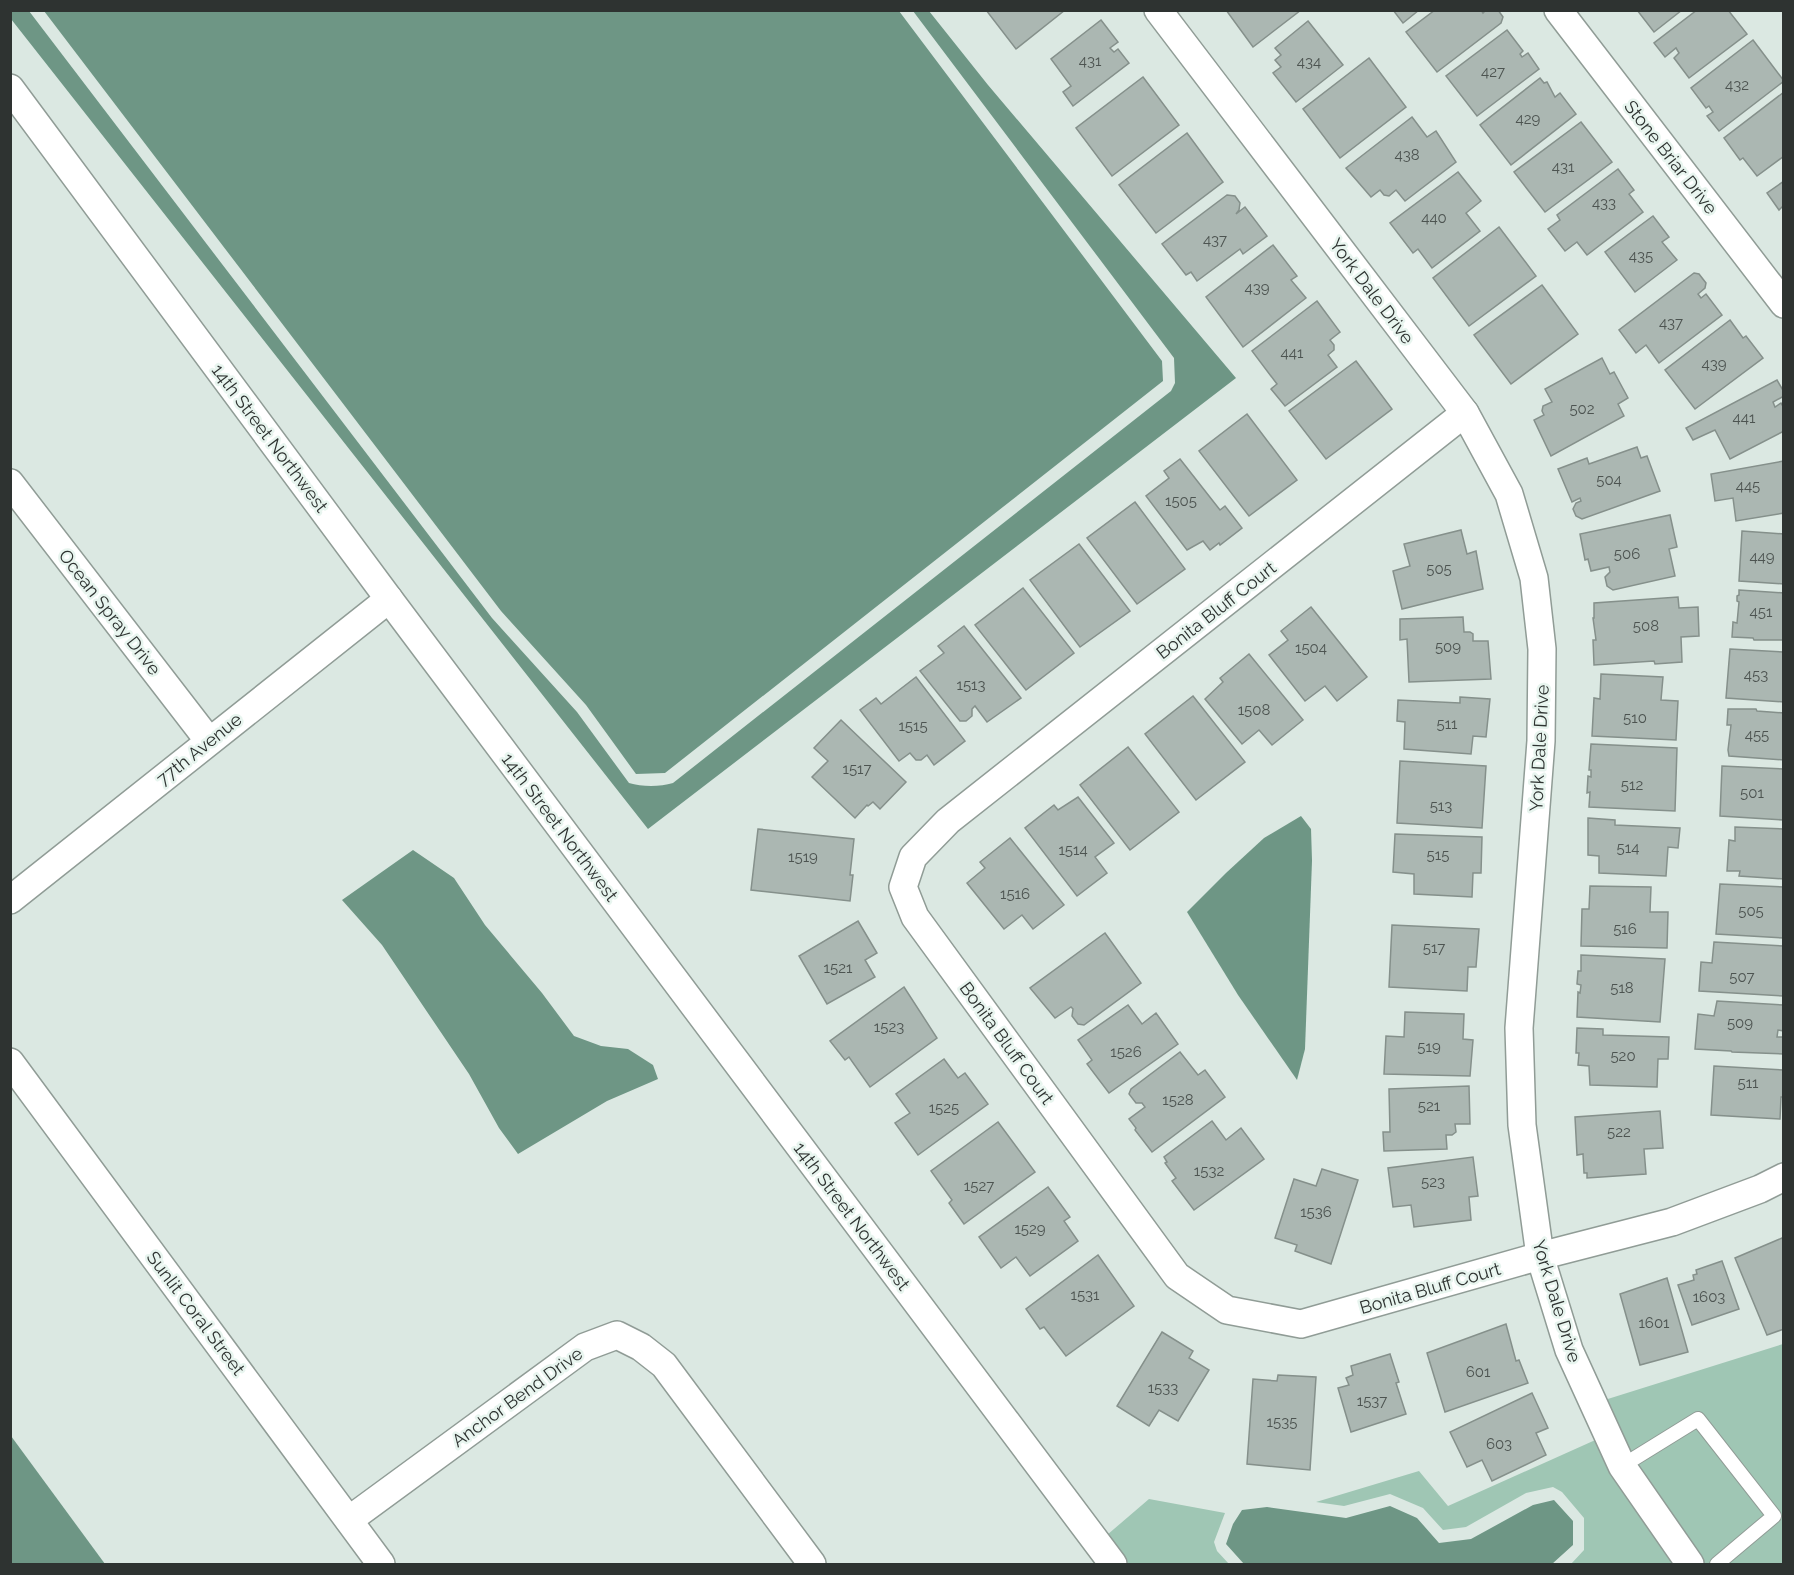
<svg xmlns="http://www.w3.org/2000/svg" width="1794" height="1575" viewBox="0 0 1794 1575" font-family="Raleway,sans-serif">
  <rect width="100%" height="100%" fill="#dbe8e2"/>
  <g fill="#9fc6b4">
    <path d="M1783,1344V1564H1571L1584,1550V1518L1562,1492L1553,1487L1526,1493L1466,1527L1443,1530L1423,1508L1390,1494L1344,1506L1316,1502L1419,1471L1448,1506L1602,1437L1595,1403Z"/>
    <path d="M1149,1499L1225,1513L1214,1542L1217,1551L1229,1564H1129L1107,1535Z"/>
  </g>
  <g fill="#6e9685">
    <path d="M11,10L29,11L492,618L577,712L629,783C642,787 660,787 673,783L1171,391L1175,383L1174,358L913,11H929L988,85L1236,378L648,829L11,19Z"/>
    <path d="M44,11H899L1162,361L1163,381L665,773L636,774L586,705L501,611Z"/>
    <path d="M1301,816L1311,829L1312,861L1305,1049L1297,1080L1238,995L1187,912L1226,873L1264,838Z"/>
    <path d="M413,850L454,878L485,925L542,993L574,1036L601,1046L628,1049L653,1065L658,1079L607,1101L518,1154L499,1128L469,1074L382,945L342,900Z"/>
    <path d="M10,1436H11L105,1564H11Z"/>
    <path d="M1554,1500L1573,1521V1545L1552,1564H1244L1226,1544L1233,1524L1242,1510L1267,1507L1346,1518L1390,1506L1417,1518L1439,1543L1471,1539L1533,1505Z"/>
  </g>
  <g fill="#abb7b2" stroke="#85908b" stroke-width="1.5">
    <path d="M986,10H1065L1016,49Z"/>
    <path d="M1226,10H1301L1253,47Z"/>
    <path d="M1393,10H1419L1403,23Z"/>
    <path d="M1435,10H1481L1483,13L1486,10H1498L1503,17L1501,23L1437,72L1406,32Z"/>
    <path d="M1637,10H1682L1654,32Z"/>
    <path d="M1697,10H1728L1747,34L1689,78L1674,58L1679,53L1676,48L1665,57L1654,43Z"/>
    <path d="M1101,20L1118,42L1110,48L1114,52L1118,49L1129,63L1073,106L1063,92L1071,86L1051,59Z"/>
    <path d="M1308,21L1343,65L1296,102L1273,73L1281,67L1275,60L1281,55L1275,48Z"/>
    <path d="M1507,30L1523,51L1520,54L1522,57L1528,53L1539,69L1477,116L1446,76Z"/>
    <path d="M1753,40L1784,81L1719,131L1707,116L1713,112L1709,106L1706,108L1691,88Z"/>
    <path d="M1369,58L1406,107L1340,158L1303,109Z"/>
    <path d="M1143,77L1179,125L1112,176L1076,128Z"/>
    <path d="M1540,78L1544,83L1547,82L1555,97L1560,93L1576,114L1511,165L1480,125Z"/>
    <path d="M1784,92V156L1757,176L1743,158L1740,160L1724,138Z"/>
    <path d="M1412,117L1427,137L1436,131L1456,162L1405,201L1396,190L1389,196L1384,195L1380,190L1371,197L1346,168Z"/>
    <path d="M1581,122L1612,162L1545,212L1514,172Z"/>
    <path d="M1187,133L1223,182L1156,233L1119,185Z"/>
    <path d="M1618,169L1634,190L1629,194L1643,212L1587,255L1577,242L1565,251L1548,229L1560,220L1557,215Z"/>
    <path d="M1458,172L1481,201L1466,213L1480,231L1432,268L1418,249L1413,253L1390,223Z"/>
    <path d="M1784,181V209L1782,207L1779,210L1767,193Z"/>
    <path d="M1227,195L1235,196L1240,203L1239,210L1236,214L1245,207L1267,236L1243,254L1240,249L1197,281L1191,272L1186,275L1162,244Z"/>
    <path d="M1653,216L1669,237L1662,242L1677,260L1635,292L1605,252Z"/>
    <path d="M1499,227L1536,276L1469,326L1433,278Z"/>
    <path d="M1273,245L1297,276L1291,280L1306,298L1243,347L1206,297Z"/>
    <path d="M1694,273L1699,274L1706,283L1705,288L1698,294L1701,298L1706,294L1722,315L1659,363L1646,345L1636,353L1619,330Z"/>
    <path d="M1542,285L1578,334L1511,384L1474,335Z"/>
    <path d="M1317,301L1340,332L1330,340L1334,345V350L1328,355L1337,367L1285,406L1271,389L1277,384L1252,351Z"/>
    <path d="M1730,320L1743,338L1746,336L1763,358L1695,409L1665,370Z"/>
    <path d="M1602,358L1610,374L1614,372L1628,398L1618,404L1624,416L1551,456L1534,420L1544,415L1542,411L1543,406L1552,402L1545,389Z"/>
    <path d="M1356,361L1392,409L1326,459L1289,411Z"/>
    <path d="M1777,380L1784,392V396L1773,402L1775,407L1781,403L1784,408V431L1730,459L1715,430L1693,440L1686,428Z"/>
    <path d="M1247,414L1297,480L1249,516L1199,451Z"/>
    <path d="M1637,447L1641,458L1647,456L1660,491L1582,519L1576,516L1573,509L1576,503L1581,501L1580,498L1572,502L1558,469L1587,458L1589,464Z"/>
    <path d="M1180,459L1220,510L1225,506L1242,528L1220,545L1219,543L1210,550L1203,541L1187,550L1146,496L1169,478L1164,471Z"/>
    <path d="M1784,461V513L1736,521L1733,498L1715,501L1711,474Z"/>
    <path d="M1135,502L1185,569L1137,604L1087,538Z"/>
    <path d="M1670,515L1677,547L1669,549L1675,576L1613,590L1607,586L1605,577L1610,572L1609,567L1591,571L1588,559L1585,560L1580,534Z"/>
    <path d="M1461,530L1467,554L1476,551L1483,589L1402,609L1393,571L1410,566L1404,544Z"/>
    <path d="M1742,531L1784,534V584L1739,581Z"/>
    <path d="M1079,544L1130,611L1080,647L1030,580Z"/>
    <path d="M1023,588L1074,653L1026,690L975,625Z"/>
    <path d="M1739,590L1784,593V640H1754L1753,638L1732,637L1733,622L1737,623L1739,602L1737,601V596L1739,595Z"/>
    <path d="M1678,597L1679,608L1698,607L1699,636L1681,637L1682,662L1655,664L1654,661L1594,665L1593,640H1596L1593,618H1594V603Z"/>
    <path d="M1311,607L1367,677L1337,701L1325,686L1305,701L1269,655L1288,640L1281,631Z"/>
    <path d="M1463,617L1464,632H1470L1473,634V641H1488L1491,679L1409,682L1407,639L1400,640V619Z"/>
    <path d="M964,626L1021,698L987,722L975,706L972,709V716L966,721H960L920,671L944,653L938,646Z"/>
    <path d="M1730,649L1784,652V702L1726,698Z"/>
    <path d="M1249,654L1303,720L1272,745L1259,730L1242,744L1205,699L1223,682L1220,678Z"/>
    <path d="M1601,674L1663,677L1661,700L1678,701L1676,740L1592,736L1594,698L1600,699Z"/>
    <path d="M916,677L965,741L934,765L927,755L921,760H916L910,753L899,761L860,710L876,698L881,704Z"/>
    <path d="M1193,696L1245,762L1196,800L1145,734Z"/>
    <path d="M1460,697L1490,699L1486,737L1473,736L1471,754L1404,749L1405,722L1397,721L1398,700L1460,703Z"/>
    <path d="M1728,709H1756L1757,711L1784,713V760L1729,756L1728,750L1731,725H1727Z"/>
    <path d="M841,720L906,782L880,809L873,802L868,806L867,805L855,818L812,777L828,761L814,748Z"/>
    <path d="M1591,744L1677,748L1675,811L1589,807L1590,792L1587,793L1588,776L1591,777V770H1589Z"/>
    <path d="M1128,747L1179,812L1130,850L1080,785Z"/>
    <path d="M1400,761L1486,766L1482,828L1397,823Z"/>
    <path d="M1722,766L1784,769V820L1720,816Z"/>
    <path d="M1078,797L1114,843L1095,857L1107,873L1077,896L1025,828L1054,805L1058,810Z"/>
    <path d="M1588,818L1615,820V825L1680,828L1678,848L1668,847L1666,876L1599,873V856L1588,855Z"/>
    <path d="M1735,827L1784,829V879L1739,876L1740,871H1727L1729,840L1735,841Z"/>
    <path d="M758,829L854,839L850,875H853L850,901L751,890Z"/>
    <path d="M1395,834L1482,837L1481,873H1473L1472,897L1414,894V874L1393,872Z"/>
    <path d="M1010,838L1064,905L1033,929L1022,915L1004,929L967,883L985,868L980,862Z"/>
    <path d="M1720,884L1784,887V938L1716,934Z"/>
    <path d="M1590,886L1651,887L1650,912H1668L1667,948L1581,946L1582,909H1589Z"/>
    <path d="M858,921L877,953L865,960L875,977L827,1004L799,956Z"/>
    <path d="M1392,925L1479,929L1476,967H1468L1467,991L1389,987Z"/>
    <path d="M1105,933L1141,983L1084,1025L1078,1024L1072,1016L1073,1009L1071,1007L1055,1018L1030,988Z"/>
    <path d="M1714,942L1784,946V996L1699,991L1701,962L1712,963Z"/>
    <path d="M1581,955L1665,959L1660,1022L1577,1017L1578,992L1580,993L1581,985L1577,984L1578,971H1581Z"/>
    <path d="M904,987L937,1038L870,1087L849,1057L845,1060L830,1041Z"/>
    <path d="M1717,1001L1784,1005V1031L1778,1030L1777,1037H1784V1054L1732,1052L1731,1051L1695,1049L1698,1014L1714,1016Z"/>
    <path d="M1128,1005L1142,1024L1156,1013L1178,1044L1109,1093L1087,1064L1092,1060L1078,1040Z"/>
    <path d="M1405,1012L1464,1014L1463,1039L1473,1040L1470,1076L1384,1074L1386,1036L1404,1037Z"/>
    <path d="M1577,1028L1603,1029V1035L1669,1037L1668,1059H1658L1657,1087L1590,1085L1589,1066L1578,1065L1579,1053H1576Z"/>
    <path d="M1180,1052L1198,1075L1205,1070L1225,1097L1152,1152L1135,1130L1136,1128L1129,1119L1145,1107L1142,1103H1136L1129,1094L1131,1089Z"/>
    <path d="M944,1059L958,1078L965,1073L988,1104L918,1155L895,1123L910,1113L896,1094Z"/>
    <path d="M1714,1066L1784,1070V1097H1781L1780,1119L1711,1115Z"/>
    <path d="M1469,1086L1470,1124H1455L1456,1132L1452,1135H1446L1447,1149L1384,1151L1383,1132H1390L1389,1089Z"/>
    <path d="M1660,1111L1663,1148L1644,1149L1646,1174L1587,1178V1173H1584L1583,1154L1577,1155L1575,1117Z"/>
    <path d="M1212,1121L1226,1140L1241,1128L1264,1159L1194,1210L1172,1181L1176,1178L1165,1163L1167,1162L1164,1157Z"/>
    <path d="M998,1122L1035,1172L964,1224L949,1203L952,1200L931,1171Z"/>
    <path d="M1473,1157L1478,1196L1469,1197L1471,1220L1414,1227L1411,1205L1393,1207L1388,1168Z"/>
    <path d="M1322,1169L1358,1180L1331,1264L1295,1251L1297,1245L1275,1238L1294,1179L1316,1186Z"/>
    <path d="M1048,1187L1070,1217L1064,1221L1078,1241L1030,1276L1016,1257L1001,1268L979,1237Z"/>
    <path d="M1782,1238L1784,1242V1329L1767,1335L1735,1258Z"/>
    <path d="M1098,1255L1134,1306L1066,1356L1044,1327L1040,1329L1026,1309Z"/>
    <path d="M1722,1261L1739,1309L1692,1325L1678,1285L1694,1280L1693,1275L1697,1274L1696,1270Z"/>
    <path d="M1667,1278L1688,1352L1640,1365L1620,1294Z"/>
    <path d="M1506,1324L1516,1361L1519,1360L1528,1383L1445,1412L1427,1353Z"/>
    <path d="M1162,1332L1193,1351L1189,1358L1209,1370L1178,1421L1159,1410L1149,1426L1117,1406Z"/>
    <path d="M1390,1354L1399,1382L1396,1383L1406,1414L1351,1432L1338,1388L1349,1385L1346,1378L1353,1375L1351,1366Z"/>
    <path d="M1278,1375L1316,1377L1310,1470L1247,1464L1253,1379L1277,1381Z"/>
    <path d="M1532,1393L1548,1428L1536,1433L1546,1455L1492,1481L1482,1460L1467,1467L1450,1432Z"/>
  </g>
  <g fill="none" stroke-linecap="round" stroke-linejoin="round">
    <defs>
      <path id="lane" d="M1622,1466L1698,1419L1774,1516L1717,1564"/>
      <g id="street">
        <path d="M1158,10L1465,413L1509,494L1534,578L1542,649L1541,741L1519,1028L1522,1125L1540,1256L1569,1350L1622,1466L1690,1564"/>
        <path d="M1558,10L1784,304"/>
        <path d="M10,88L389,599L1113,1564"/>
        <path d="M1465,413L948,821L913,857L903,887L915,917L1177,1276L1227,1310L1301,1324L1540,1256L1672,1222L1760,1189L1784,1177"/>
        <path d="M10,483L209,741"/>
        <path d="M10,900L389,599"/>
        <path d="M10,1062L381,1564"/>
        <path d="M349,1520L585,1347L617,1335L641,1347L664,1365L812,1564"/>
      </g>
    </defs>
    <use href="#lane" stroke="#909c96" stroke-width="16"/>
    <use href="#street" stroke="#909c96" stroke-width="30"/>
    <use href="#lane" stroke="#fff" stroke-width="14"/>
    <use href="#street" stroke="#fff" stroke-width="27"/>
  </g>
  <g text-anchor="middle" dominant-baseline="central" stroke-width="5" stroke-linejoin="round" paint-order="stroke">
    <g font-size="15" fill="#4d5451">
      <text x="1090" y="61">431</text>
      <text x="1309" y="62">434</text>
      <text x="1493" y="72">427</text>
      <text x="1737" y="85">432</text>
      <text x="1528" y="119">429</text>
      <text x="1407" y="155">438</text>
      <text x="1563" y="167">431</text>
      <text x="1604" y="203">433</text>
      <text x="1434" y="218">440</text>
      <text x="1215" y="240">437</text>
      <text x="1641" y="256">435</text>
      <text x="1257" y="288">439</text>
      <text x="1671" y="323">437</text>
      <text x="1292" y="353">441</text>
      <text x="1714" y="364">439</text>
      <text x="1582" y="409">502</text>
      <text x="1744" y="418">441</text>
      <text x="1609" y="480">504</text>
      <text x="1748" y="486">445</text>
      <text x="1181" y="501">1505</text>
      <text x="1627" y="554">506</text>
      <text x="1762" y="557">449</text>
      <text x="1439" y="569">505</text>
      <text x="1761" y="612">451</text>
      <text x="1646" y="626">508</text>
      <text x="1448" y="647">509</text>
      <text x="1311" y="648">1504</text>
      <text x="1756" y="675">453</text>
      <text x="971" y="685">1513</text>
      <text x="1254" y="710">1508</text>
      <text x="1635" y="718">510</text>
      <text x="1447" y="724">511</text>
      <text x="913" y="726">1515</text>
      <text x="1757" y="735">455</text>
      <text x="857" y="769">1517</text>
      <text x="1632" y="785">512</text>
      <text x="1752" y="793">501</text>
      <text x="1441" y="806">513</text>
      <text x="1628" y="848">514</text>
      <text x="1073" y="850">1514</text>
      <text x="1438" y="855">515</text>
      <text x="803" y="857">1519</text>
      <text x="1015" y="894">1516</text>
      <text x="1751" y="911">505</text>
      <text x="1625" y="929">516</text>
      <text x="1434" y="948">517</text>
      <text x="838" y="968">1521</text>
      <text x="1742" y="977">507</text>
      <text x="1622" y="988">518</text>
      <text x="1740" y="1023">509</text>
      <text x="889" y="1027">1523</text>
      <text x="1429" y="1047">519</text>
      <text x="1126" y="1052">1526</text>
      <text x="1623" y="1056">520</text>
      <text x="1748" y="1083">511</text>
      <text x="1178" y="1100">1528</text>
      <text x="1429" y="1106">521</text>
      <text x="944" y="1108">1525</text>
      <text x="1619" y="1132">522</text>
      <text x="1209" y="1171">1532</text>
      <text x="1433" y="1182">523</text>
      <text x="979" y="1186">1527</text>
      <text x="1316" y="1212">1536</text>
      <text x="1030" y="1229">1529</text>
      <text x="1085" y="1295">1531</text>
      <text x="1709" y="1297">1603</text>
      <text x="1654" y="1323">1601</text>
      <text x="1478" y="1372">601</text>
      <text x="1163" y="1388">1533</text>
      <text x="1372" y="1401">1537</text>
      <text x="1282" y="1422">1535</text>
      <text x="1499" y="1444">603</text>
    </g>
    <g font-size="18" fill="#2e3331" stroke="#e8f5ef">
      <text transform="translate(1671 157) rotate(52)">Stone Briar Drive</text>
      <text transform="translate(1372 291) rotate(53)">York Dale Drive</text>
      <text transform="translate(270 438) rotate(53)">14th Street Northwest</text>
      <text transform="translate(1216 610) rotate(-38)">Bonita Bluff Court</text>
      <text transform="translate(110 612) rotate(52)">Ocean Spray Drive</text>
      <text transform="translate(1539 748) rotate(-87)">York Dale Drive</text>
      <text transform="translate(199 749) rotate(-39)">77th Avenue</text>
      <text transform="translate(560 827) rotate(53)">14th Street Northwest</text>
      <text transform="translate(1007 1043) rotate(54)">Bonita Bluff Court</text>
      <text transform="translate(852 1216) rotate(53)">14th Street Northwest</text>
      <text transform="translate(1430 1288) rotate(-16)">Bonita Bluff Court</text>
      <text transform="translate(1557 1301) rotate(73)">York Dale Drive</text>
      <text transform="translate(196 1313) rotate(53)">Sunlit Coral Street</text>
      <text transform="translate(517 1397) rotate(-36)">Anchor Bend Drive</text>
    </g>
  </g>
  <rect width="1794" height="1575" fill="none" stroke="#2e3331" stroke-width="24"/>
</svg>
